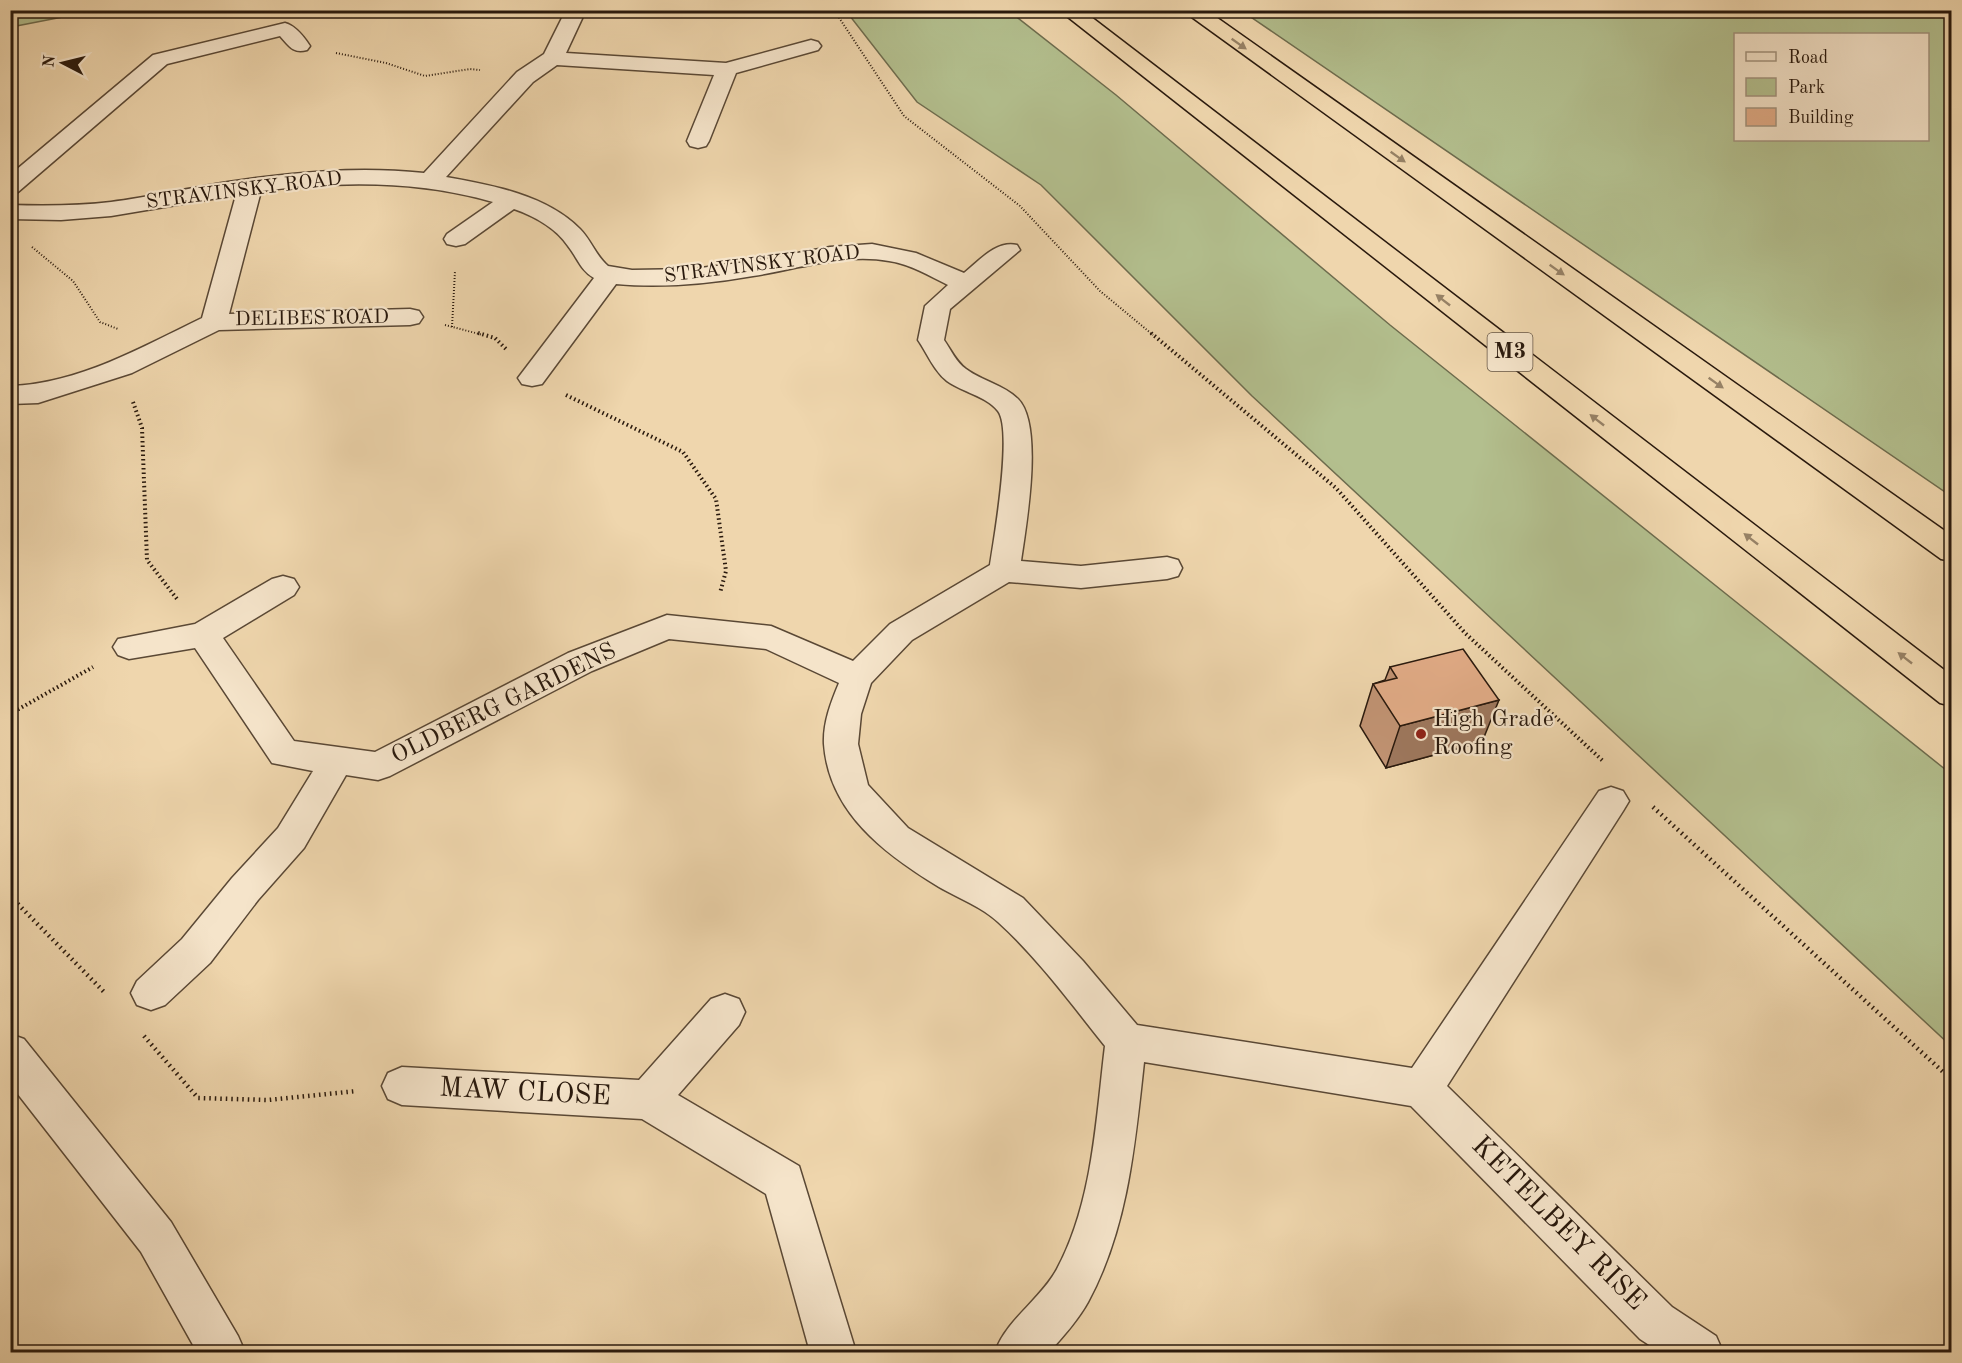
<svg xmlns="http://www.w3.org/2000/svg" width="1962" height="1363" viewBox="0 0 1962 1363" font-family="'Old Standard TT',serif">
  <rect width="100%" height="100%" fill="#efd6ad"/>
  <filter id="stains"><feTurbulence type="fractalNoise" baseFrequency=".00333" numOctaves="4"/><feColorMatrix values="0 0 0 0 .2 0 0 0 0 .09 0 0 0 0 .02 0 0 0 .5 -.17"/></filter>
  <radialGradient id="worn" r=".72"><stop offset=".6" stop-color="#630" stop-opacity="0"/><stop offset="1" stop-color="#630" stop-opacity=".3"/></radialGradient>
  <g fill="#b3bf8e" stroke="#6e6c4e" stroke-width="1.5" fill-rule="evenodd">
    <path d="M11,10H94V11L11,27Z"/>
    <path d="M846,11H1009L1116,95L1390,325L1951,774V1046L1252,396L1041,185L917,102Z"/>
    <path d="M1242,11H1951V496ZM1736,34H1928V140H1736Z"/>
  </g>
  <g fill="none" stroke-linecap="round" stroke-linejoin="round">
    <defs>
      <g id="minor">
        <path d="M566,10H586L566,53L726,63L811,40L818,42L821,46L818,50L736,73L709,141L706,146L698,148L690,146L687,141L714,75L557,65L533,82L446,177C492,185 546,195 580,229C591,240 596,256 608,266L632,270L693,269L754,261L830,247L872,244L916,253L964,273C979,261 996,240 1017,245L1020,250L950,309L944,340C951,350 956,362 966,369C982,381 1004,385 1018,399C1044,425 1026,526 1021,561L1081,566L1167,557L1178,560L1182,568L1178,576L1167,579L1081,588L1009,582L912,640L871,683L861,714L858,744L868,785L908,828L1023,898L1083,961L1137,1025L1412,1068L1599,791L1611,787L1623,791L1629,801L1623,811L1447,1086L1672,1307L1716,1336L1723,1352H1660L1640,1339L1411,1106L1144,1062C1135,1144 1128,1228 1088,1302C1078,1320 1063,1337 1049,1352H995C1006,1320 1041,1299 1057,1269C1093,1202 1096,1119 1105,1046C1072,1005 1037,957 998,922C982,907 958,898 939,887C885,854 829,813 824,744C823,723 831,702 839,683L766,649L669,639L592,671L390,776L378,780L346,775L304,848L258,900L210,963L165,1005L151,1010L137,1005L131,993L137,981L182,939L232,878L278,828L313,771L272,763L195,648L129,659L118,655L113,647L118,639L195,624L272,579L283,576L294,579L299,587L294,595L223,638L294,741L375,752L568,653L667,615L771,626L853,661L890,624L990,565C994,539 1013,430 998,411C986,396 962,392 947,381C934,371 927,353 918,340L925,306L948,285C930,276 910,264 889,261C844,253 798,269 753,276C708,284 662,288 616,284L542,384L532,386L522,384L518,378L594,278C581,271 577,257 568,246C556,228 534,216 514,209L465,244L456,246L447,244L444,239L447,234L493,202C417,180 339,181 261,191L229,314L410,309L419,311L423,317L419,323L410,325L219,330L132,373L38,403L10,404V386C78,384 142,347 202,318L236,195L111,216L61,220L10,219V205C44,206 78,206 111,202C150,197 189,188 228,182C294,172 358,166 424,173L517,72L544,54Z"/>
        <path d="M285,23C296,26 304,37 310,46L307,50C293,54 289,46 280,36L167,64L18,192L10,194V175L153,55Z"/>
        <path d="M725,994L739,999L745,1012L739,1025L678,1095L799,1166L856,1352H810L766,1194L642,1119L402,1105L388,1099L382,1086L388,1073L402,1067L639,1080L711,999Z"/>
        <path d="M10,1034L24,1039L171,1222L238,1336L245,1352H197L141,1252L10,1084Z"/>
      </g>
      <g id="highway">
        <path d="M1059,10H1082L1952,676V706L1940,703Z"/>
        <path d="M1182,10H1206L1952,536V561L1941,559Z"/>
      </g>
    </defs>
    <use href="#minor" stroke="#5a4835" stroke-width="3"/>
    <use href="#highway" stroke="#29190d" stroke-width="3"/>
    <g stroke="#29190d" stroke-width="2" stroke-dasharray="1 2" stroke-linecap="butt">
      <path d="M834,10L904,116L1020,206L1100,291L1153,335"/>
      <path d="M336,53L386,63L425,76L470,69L480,70"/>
      <path d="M32,247L73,281L100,322L118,329"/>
      <path d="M445,325L483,335"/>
      <path d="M452,327L455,271"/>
    </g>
    <g stroke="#29190d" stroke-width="4" stroke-dasharray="1.5 3" stroke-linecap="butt">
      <path d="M478,333L495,338L506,349"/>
      <path d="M1151,333L1336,488L1465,633L1603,761"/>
      <path d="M566,395L683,452L716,499L726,571L720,593"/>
      <path d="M133,402L142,428L147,560L177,599"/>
      <path d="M10,714L93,667"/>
    </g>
    <g stroke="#29190d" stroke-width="4.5" stroke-dasharray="1.5 4" stroke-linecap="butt">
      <path d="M1653,807L1952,1080"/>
      <path d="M10,896L106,994"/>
      <path d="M144,1036L198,1098L268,1100L357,1091"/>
    </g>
    <use href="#minor" fill="#f5e4ca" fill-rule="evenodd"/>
    <use href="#highway" fill="#efd6ad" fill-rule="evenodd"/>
  </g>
  <path fill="#c29474" stroke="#29190d" stroke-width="1.5" d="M1390,667L1482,742L1386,768L1360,726L1373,684L1385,680Z"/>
  <path fill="#9e785e" stroke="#29190d" stroke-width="1.5" d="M1499,700L1482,742L1386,768L1400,726Z"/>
  <path fill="#e2ac87" stroke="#29190d" stroke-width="1.5" d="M1463,649L1499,700L1400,726L1373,684L1397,678L1390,667Z"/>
  <defs><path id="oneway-solid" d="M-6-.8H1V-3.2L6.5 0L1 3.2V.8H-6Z" transform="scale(1.5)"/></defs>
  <g fill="#968165">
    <use href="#oneway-solid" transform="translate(1239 44) rotate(35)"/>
    <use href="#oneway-solid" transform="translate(1398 157) rotate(35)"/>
    <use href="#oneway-solid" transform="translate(1557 270) rotate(35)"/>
    <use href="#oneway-solid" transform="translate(1443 300) rotate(-142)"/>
    <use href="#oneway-solid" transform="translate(1716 383) rotate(35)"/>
    <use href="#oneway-solid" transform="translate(1597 420) rotate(-142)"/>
    <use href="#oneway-solid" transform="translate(1751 539) rotate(-142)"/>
    <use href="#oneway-solid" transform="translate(1905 658) rotate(-142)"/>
  </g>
  <circle fill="#8f2418" stroke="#f5e4ca" stroke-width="2" cx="1421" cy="734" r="6"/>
  <g text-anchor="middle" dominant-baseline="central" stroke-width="4.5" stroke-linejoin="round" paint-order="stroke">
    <g font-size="20" fill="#29190d" stroke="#f5e4ca">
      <text transform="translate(244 191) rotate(-7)">STRAVINSKY ROAD</text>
      <text transform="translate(762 265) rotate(-7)">STRAVINSKY ROAD</text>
      <text transform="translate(312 319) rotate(-1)">DELIBES ROAD</text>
    </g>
    <rect fill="#f5e4ca" stroke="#665646" stroke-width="1.5" x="1487.5" y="333" width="45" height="38" rx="4.5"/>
    <g font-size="22" font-weight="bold" fill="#29190d">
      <text x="1510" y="352">M3</text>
    </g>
    <g font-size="24" fill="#29190d" stroke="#f5e4ca">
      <text transform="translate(504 704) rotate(-26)">OLDBERG GARDENS</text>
    </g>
    <g font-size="24" fill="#29190d" stroke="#f5e4ca" text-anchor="start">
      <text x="1433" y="720">High Grade<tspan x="1433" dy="28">Roofing</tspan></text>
    </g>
    <g font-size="28" fill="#29190d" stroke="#f5e4ca">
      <text transform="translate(525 1093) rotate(3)">MAW CLOSE</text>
      <text transform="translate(1558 1224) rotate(45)">KETELBEY RISE</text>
    </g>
  </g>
  <rect width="1962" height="1363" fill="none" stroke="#efd6ad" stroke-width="36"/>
  <rect x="12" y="12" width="1938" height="1339" fill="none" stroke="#29190d" stroke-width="3"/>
  <rect x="18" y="18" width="1926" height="1327" fill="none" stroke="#29190d" stroke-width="1.5"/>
  <rect x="1734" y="33" width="195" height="108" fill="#f5e4ca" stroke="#a3937e" stroke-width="1.5"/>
  <rect x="1746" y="52" width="30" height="9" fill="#f5e4ca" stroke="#a3937e" stroke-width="1.5"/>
  <text x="1788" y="63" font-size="18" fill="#29190d">Road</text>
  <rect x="1746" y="78" width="30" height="18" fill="#b3bf8e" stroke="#a3937e" stroke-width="1.5"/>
  <text x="1788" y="93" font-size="18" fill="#29190d">Park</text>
  <rect x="1746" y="108" width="30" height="18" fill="#e2ac87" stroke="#a3937e" stroke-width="1.5"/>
  <text x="1788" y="123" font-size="18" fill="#29190d">Building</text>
  <g transform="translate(63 63) rotate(277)" stroke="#f5e4ca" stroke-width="4.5" paint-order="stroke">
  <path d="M0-4.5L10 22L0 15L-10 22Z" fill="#29190d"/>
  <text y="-9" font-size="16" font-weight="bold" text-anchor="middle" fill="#29190d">N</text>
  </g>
  <rect width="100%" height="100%" filter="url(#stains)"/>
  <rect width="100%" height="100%" fill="url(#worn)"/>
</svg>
